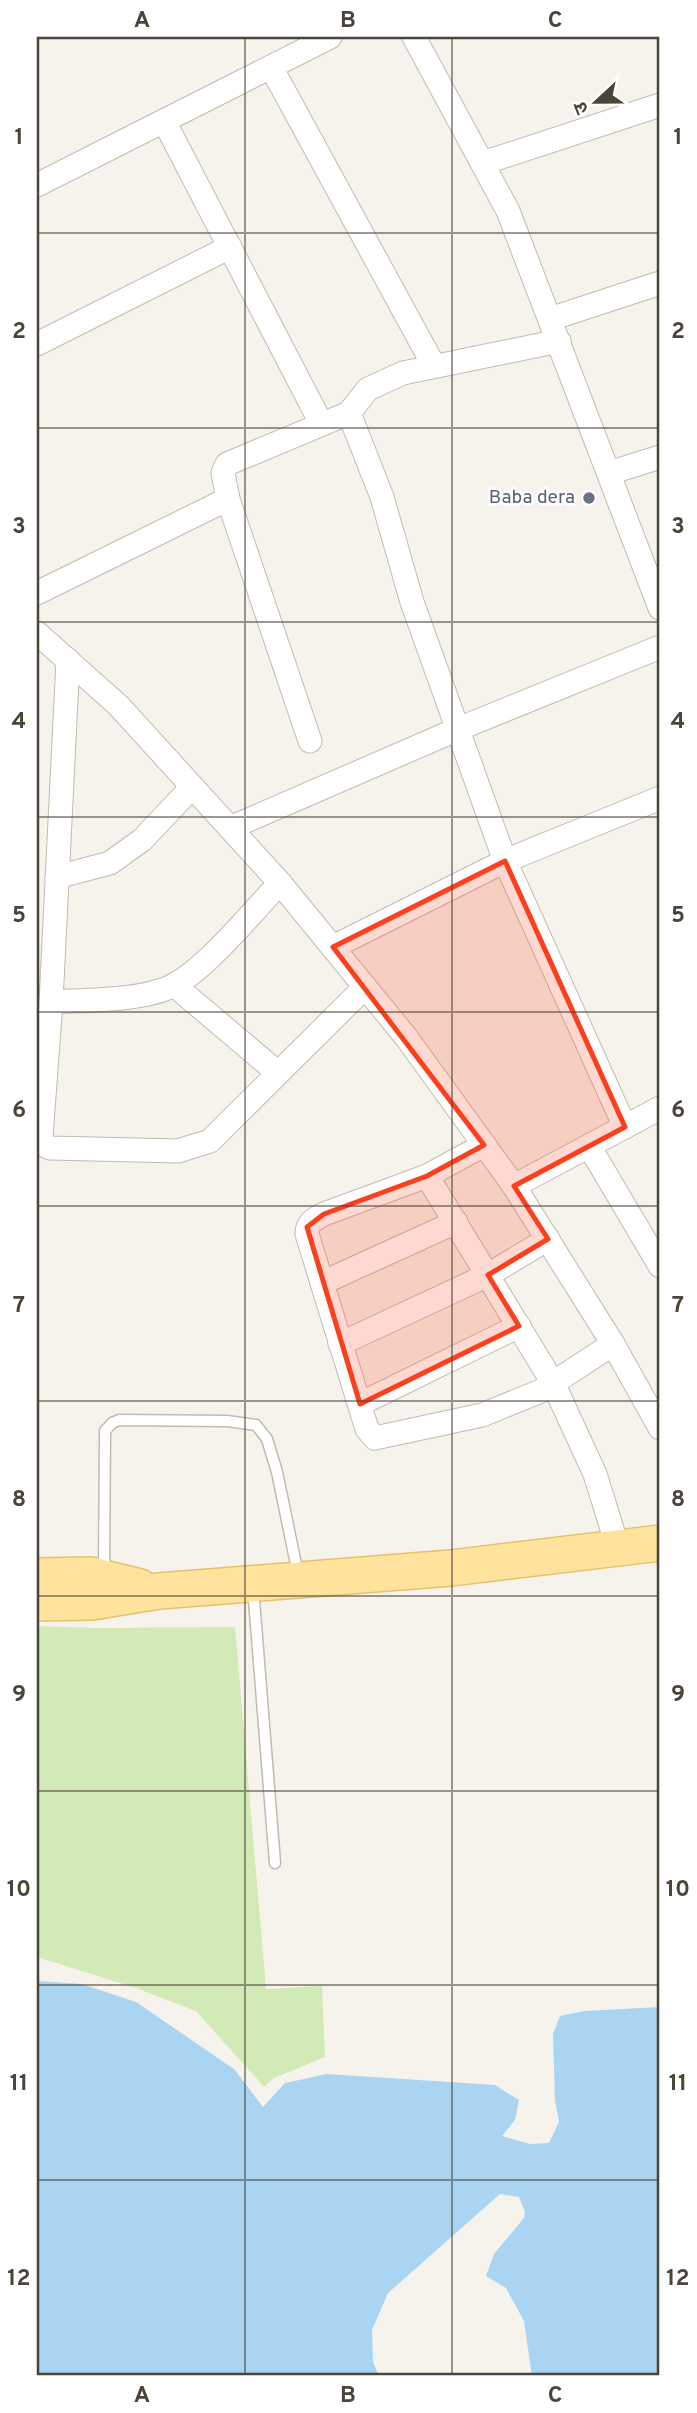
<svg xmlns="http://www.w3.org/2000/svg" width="697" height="2413" viewBox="0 0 697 2413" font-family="Overpass,'Noto Sans Devanagari',sans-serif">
  <rect width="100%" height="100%" fill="#f6f3ec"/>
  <path fill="#d2eab5" d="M37,1626L96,1628L235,1627L266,1989L322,1986L325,2057L274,2078L264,2087L196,2011L136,1988L37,1957Z"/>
  <path fill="#a9d4f2" d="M37,1981L82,1984L136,2002L234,2069L263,2107L285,2083L327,2074L495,2085L519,2100L515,2120L502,2136L530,2144L549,2143L559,2122L555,2100L553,2034L560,2016L585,2011L660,2007V2376H532L524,2321L506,2288L486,2276L494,2254L524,2218L525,2212L519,2197L500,2194L388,2293L372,2330L373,2362L379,2376H37Z"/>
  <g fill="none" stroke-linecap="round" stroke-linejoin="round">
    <defs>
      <g id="lane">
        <path d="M104,1573L105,1431L112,1423L119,1420L227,1421L256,1425L267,1439L277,1472L298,1574"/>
        <path d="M253,1587L275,1863"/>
      </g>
      <g id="street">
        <path d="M414,37L508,211L660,608"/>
        <path d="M271,67L434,366"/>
        <path d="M164,121L321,423"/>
        <path d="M483,163L660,105"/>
        <path d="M37,185L330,37"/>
        <path d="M550,319L660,283"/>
        <path d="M37,344L230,247"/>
        <path d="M349,413L382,497L412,602L505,861L625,1127"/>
        <path d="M609,473L660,457"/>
        <path d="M37,593L228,499"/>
        <path d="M37,633L118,705L280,883L406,1037L514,1186L613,1344L660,1428"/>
        <path d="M68,660L51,1002L41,1137L44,1145L50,1148L178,1151L210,1141L365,987"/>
        <path d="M310,741L228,499L223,473L227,464L349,413L368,389L403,373L559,341"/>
        <path d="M230,828L458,729L660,647"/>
        <path d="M57,877L110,863L142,840L192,787"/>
        <path d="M333,947L505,861L660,798"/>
        <path d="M174,985L278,1073"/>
        <path d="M51,1002C85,1000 145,1001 174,985C208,967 252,912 280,883"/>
        <path d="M484,1145L427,1176L324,1214C315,1219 307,1222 307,1234L367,1429L375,1438L482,1415L541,1391L613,1344"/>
        <path d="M589,1146L660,1266"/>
        <path d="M427,1176L553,1383L595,1474L618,1548"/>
        <path d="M514,1186L660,1108"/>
        <path d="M322,1283L456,1222"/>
        <path d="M340,1344L488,1275L548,1239"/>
        <path d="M360,1404L519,1326"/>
      </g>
      <g id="primary">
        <path d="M37,1576L91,1575L140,1587"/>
        <path d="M37,1603L92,1602L159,1591L451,1568L660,1543"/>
      </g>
    </defs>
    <use href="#lane" stroke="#c2bbae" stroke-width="13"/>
    <use href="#street" stroke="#c2bbae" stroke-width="25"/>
    <use href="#primary" stroke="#e6c16a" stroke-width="38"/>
    <use href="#lane" stroke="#fff" stroke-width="10"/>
    <use href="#street" stroke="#fff" stroke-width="23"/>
    <use href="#primary" stroke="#ffe39c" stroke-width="35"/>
  </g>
  <path fill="#fc3f1d" fill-opacity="0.2" stroke="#fc3f1d" stroke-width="5" stroke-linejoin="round" d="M505,861L625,1127L514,1186L548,1239L488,1275L519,1326L360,1404L307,1227L324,1214L427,1176L484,1145L333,947Z"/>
  <path fill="none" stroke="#4b4439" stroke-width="2" stroke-opacity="0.55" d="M245,37V2376M452,37V2376M37,233H660M37,428H660M37,622H660M37,817H660M37,1012H660M37,1206H660M37,1401H660M37,1596H660M37,1791H660M37,1985H660M37,2180H660"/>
  <circle fill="#6b7280" stroke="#fff" stroke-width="2.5" cx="589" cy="498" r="7"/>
  <g text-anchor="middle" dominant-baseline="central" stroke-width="5" stroke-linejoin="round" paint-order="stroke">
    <g font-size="19" fill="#5b616d" stroke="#fff" text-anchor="end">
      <text x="575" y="498">Baba dera</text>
    </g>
  </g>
  <rect width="697" height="2413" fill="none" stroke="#ffffff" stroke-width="77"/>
  <g transform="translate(596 102) rotate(248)" stroke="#ffffff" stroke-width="5" paint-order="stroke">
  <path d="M0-5L12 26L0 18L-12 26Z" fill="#4b4439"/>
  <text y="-10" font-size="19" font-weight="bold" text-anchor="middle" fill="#4b4439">उ</text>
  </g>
  <rect x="38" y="38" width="620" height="2336" fill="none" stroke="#4b4439" stroke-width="2.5"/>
  <g font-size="23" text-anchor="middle" font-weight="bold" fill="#4b4439">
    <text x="142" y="27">A</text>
    <text x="348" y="27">B</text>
    <text x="555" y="27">C</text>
    <text x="19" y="144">1</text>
    <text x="678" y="144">1</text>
    <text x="19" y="338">2</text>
    <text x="678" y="338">2</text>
    <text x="19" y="533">3</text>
    <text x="678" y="533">3</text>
    <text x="19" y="728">4</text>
    <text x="678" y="728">4</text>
    <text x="19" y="922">5</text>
    <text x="678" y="922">5</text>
    <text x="19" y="1117">6</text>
    <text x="678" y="1117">6</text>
    <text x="19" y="1312">7</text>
    <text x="678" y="1312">7</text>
    <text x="19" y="1506">8</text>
    <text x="678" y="1506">8</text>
    <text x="19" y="1701">9</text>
    <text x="678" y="1701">9</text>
    <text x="19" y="1896">10</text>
    <text x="678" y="1896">10</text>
    <text x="19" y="2090">11</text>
    <text x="678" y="2090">11</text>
    <text x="19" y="2285">12</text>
    <text x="678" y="2285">12</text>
    <text x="142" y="2402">A</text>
    <text x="348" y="2402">B</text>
    <text x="555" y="2402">C</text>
  </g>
</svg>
